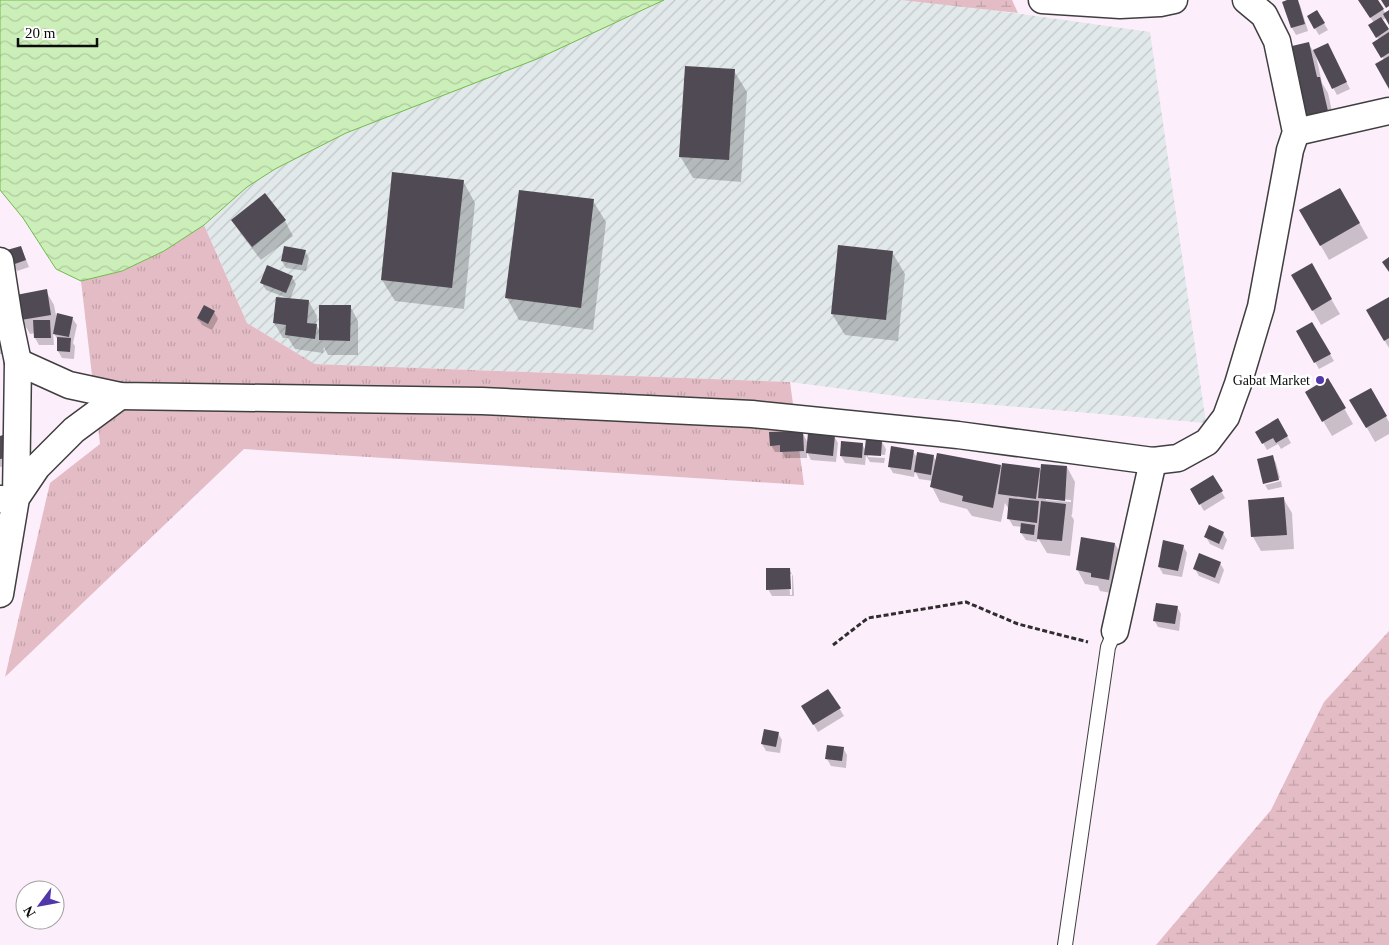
<svg xmlns="http://www.w3.org/2000/svg" width="1389" height="945" viewBox="0 0 1389 945" font-family="Georgia,serif">
  <defs>
    <pattern id="industrial-furrows" width="10" height="10" patternUnits="userSpaceOnUse" patternTransform="scale(1.25)"><rect width="10" height="10" fill="#e2e9ea"/><path d="M-1 1l2-2M0 10L10 0M9 11l2-2" fill="none" stroke="#c1c7c8"/></pattern>
    <pattern id="grass-tufts" width="24" height="20" patternUnits="userSpaceOnUse" patternTransform="scale(1.25)"><rect width="24" height="20" fill="#e3bcc5"/><path d="M3 7l-1-3M5 7V3M7 7l1-3M15 17l-1-3M17 17v-4M19 17l1-3" fill="none" stroke="#c2a0a8"/></pattern>
    <pattern id="wetland-marsh" width="20" height="14" patternUnits="userSpaceOnUse" patternTransform="scale(1.25)"><rect width="20" height="14" fill="#e3bcc5"/><path d="M1 5h8M5 5V1M11 12h8M15 12V8" fill="none" stroke="#c2a0a8"/></pattern>
    <pattern id="water-waves" width="16" height="10" patternUnits="userSpaceOnUse" patternTransform="scale(1.25)"><rect width="16" height="10" fill="#cceeb9"/><path d="M0 5q4-4 8 0t8 0" fill="none" stroke="#aecb9e"/></pattern>
  </defs>
  <rect width="100%" height="100%" fill="#fdeefc"/>
  <path fill="url(#industrial-furrows)" d="M664,0H901L963,6L1150,32L1206,423L912,398L790,382L315,364L247,323L204,225L247,187L275,169L346,133L537,59Z"/>
  <path fill="url(#grass-tufts)" d="M204,225L247,323L315,364L790,382L804,485L244,449L5,677L50,483L100,444L81,281L122,271L164,251Z"/>
  <g fill="url(#wetland-marsh)">
    <path d="M901,0H1012L1018,13Z"/>
    <path d="M1389,631V945H1156L1271,810L1324,702Z"/>
  </g>
  <path fill="url(#water-waves)" stroke="#6fbb49" d="M0,0H664L537,59L346,133L275,169L247,187L204,225L164,251L122,271L81,281L56,269L23,218L0,190Z"/>
  <g fill="#0003" fill-rule="evenodd">
    <path d="M1291,0H1297L1300,5L1308,31L1296,35L1292,28Z"/>
    <path d="M1359,0H1377L1386,14L1389,12V23L1386,18L1382,20L1389,30V86L1384,60L1374,43L1379,40L1370,26L1374,23Z"/>
    <path d="M1317,12L1328,30L1319,35L1308,17Z"/>
    <path d="M1309,44L1313,51L1327,45L1350,89L1337,95L1316,56L1322,83L1328,93L1335,125L1313,130L1305,116L1302,83Z"/>
    <path d="M734,71L747,92L741,182L693,178L680,156Z"/>
    <path d="M463,181L475,203L464,309L395,301L382,280Z"/>
    <path d="M1340,189L1368,238L1329,260L1301,211Z"/>
    <path d="M520,191L593,201L606,222L593,330L519,320L507,298Z"/>
    <path d="M265,195L285,221L293,236L261,260L241,234L233,220Z"/>
    <path d="M21,247L29,267L17,271L13,264Z"/>
    <path d="M305,251L309,258L306,271L286,268L282,261Z"/>
    <path d="M892,252L905,274L898,341L845,335L832,314Z"/>
    <path d="M1311,265L1340,314L1321,325L1293,275Z"/>
    <path d="M292,277L296,284L290,299L309,302L317,316L316,325L320,331L350,306L358,321V355H328L324,347L323,353L295,349L288,338H283L274,323L287,298L266,290L262,283Z"/>
    <path d="M46,291L54,305L57,321L72,318L77,325L73,343L75,346L74,359L62,358L58,351V340L53,332L54,345H39L35,338V333L30,334L22,320Z"/>
    <path d="M1389,298V348L1367,311Z"/>
    <path d="M214,312L218,319L212,330L202,325L198,318Z"/>
    <path d="M1312,323L1334,361L1319,369L1298,331Z"/>
    <path d="M0,342L2,346V354H0Z"/>
    <path d="M1328,380L1353,424L1332,436L1306,392Z"/>
    <path d="M1370,389L1389,422V434L1375,442L1351,400Z"/>
    <path d="M1278,420L1291,443L1281,449L1278,444L1267,450L1257,432Z"/>
    <path d="M802,432L808,443L834,436L838,443L836,462L811,460L807,452V458H785L782,452H775L771,445Z"/>
    <path d="M0,437L10,465L0,467Z"/>
    <path d="M882,442L886,449L885,455L868,454V457L885,458L884,463L870,462L866,455L865,465L845,463L841,456L862,444L866,451Z"/>
    <path d="M913,451L917,458L933,456L937,462L938,455L1003,467V464L1042,470L1067,467L1075,482L1072,515H1071L1074,520L1070,556L1047,553L1038,538L1037,542L1026,540L1021,533L1022,527L1013,526L1009,519L1010,508H1008L1005,503L1001,522L972,516L967,509L940,502L932,487L933,481L919,479L915,471L914,477L893,473L889,466ZM1046,498L1071,500V502L1046,500Z"/>
    <path d="M1272,456L1276,463L1280,478L1264,482Z"/>
    <path d="M1213,477L1225,498L1204,511L1192,490Z"/>
    <path d="M1281,481L1282,487L1268,490L1265,485Z"/>
    <path d="M1283,498L1292,513L1294,549L1261,551L1253,537Z"/>
    <path d="M1223,533L1227,540L1223,550L1210,544L1206,537Z"/>
    <path d="M1115,544L1123,558L1117,594L1100,591L1098,586L1085,584L1077,569Z"/>
    <path d="M1183,546L1187,553L1182,577L1163,574L1159,567Z"/>
    <path d="M1220,563L1224,570L1219,584L1199,576L1195,569Z"/>
    <path d="M789,569L793,576L794,596H772L768,589ZM789,574H792V595H790Z"/>
    <path d="M1177,607L1181,614L1179,631L1158,627L1154,620Z"/>
    <path d="M828,690L844,716L818,732L803,706Z"/>
    <path d="M778,733L782,740L780,753L766,751L762,744Z"/>
    <path d="M843,748L847,755L846,768L831,766L827,759Z"/>
  </g>
  <g fill="#504a54">
    <path d="M1287,0H1298L1305,24L1291,28L1282,2Z"/>
    <path d="M1358,0H1378L1384,9L1370,18Z"/>
    <path d="M1381,0H1389V6L1386,8Z"/>
    <path d="M1317,10L1325,23L1314,29L1307,16Z"/>
    <path d="M1389,10V25L1383,14Z"/>
    <path d="M1381,17L1389,29L1376,38L1368,25Z"/>
    <path d="M1389,32V53L1381,58L1372,43Z"/>
    <path d="M1309,42L1317,77H1320L1328,111L1304,116L1296,83L1300,82L1292,46Z"/>
    <path d="M1328,43L1347,82L1332,89L1313,50Z"/>
    <path d="M1389,56V89L1375,64Z"/>
    <path d="M685,66L735,69L729,160L679,157Z"/>
    <path d="M392,172L464,180L452,288L381,280Z"/>
    <path d="M1340,188L1360,223L1320,246L1299,210Z"/>
    <path d="M519,190L594,199L581,308L505,298Z"/>
    <path d="M265,193L286,220L252,247L231,220Z"/>
    <path d="M838,245L893,251L886,320L831,314Z"/>
    <path d="M21,246L26,260L12,265L7,250Z"/>
    <path d="M284,246L306,250L302,265L281,261Z"/>
    <path d="M1389,257V272L1382,262Z"/>
    <path d="M1312,263L1332,299L1312,311L1291,275Z"/>
    <path d="M267,265L293,276L286,293L260,283Z"/>
    <path d="M47,289L51,315L21,320L16,295Z"/>
    <path d="M276,297L309,300L307,323L317,324L315,339L285,335L286,325L273,323Z"/>
    <path d="M1389,297V338L1384,341L1366,310Z"/>
    <path d="M204,305L215,311L208,324L197,318Z"/>
    <path d="M319,305H351L350,341L319,340Z"/>
    <path d="M57,313L73,317L69,337L53,334Z"/>
    <path d="M33,320H50L51,338H34Z"/>
    <path d="M1312,322L1331,354L1314,363L1296,331Z"/>
    <path d="M57,337L71,338L70,352L57,351Z"/>
    <path d="M1328,378L1346,408L1322,422L1305,392Z"/>
    <path d="M1371,388L1387,416L1366,428L1349,400Z"/>
    <path d="M1278,418L1288,436L1276,443L1273,438L1262,444L1255,432Z"/>
    <path d="M803,431L804,451L780,452V445L770,446L769,432Z"/>
    <path d="M808,433L835,435L833,456L806,453Z"/>
    <path d="M3,435L7,458L0,459V436Z"/>
    <path d="M866,439L882,441L881,456L864,455Z"/>
    <path d="M841,441L863,443L862,458L840,456Z"/>
    <path d="M891,446L914,450L911,470L888,467Z"/>
    <path d="M917,452L934,455L931,475L914,472Z"/>
    <path d="M937,453L1001,465L993,508L962,501L963,496L930,487Z"/>
    <path d="M1273,455L1279,480L1263,484L1257,459Z"/>
    <path d="M1002,463L1040,468L1036,499L998,494Z"/>
    <path d="M1041,464L1067,466L1065,501L1038,498Z"/>
    <path d="M1213,475L1223,491L1199,505L1190,489Z"/>
    <path d="M1284,497L1287,535L1251,537L1248,500Z"/>
    <path d="M1009,498L1039,501L1037,523L1007,519Z"/>
    <path d="M1041,501L1066,504L1062,541L1037,539Z"/>
    <path d="M1021,523L1035,525L1034,535L1020,533Z"/>
    <path d="M1209,525L1224,532L1219,544L1204,537Z"/>
    <path d="M1081,537L1115,543L1109,580L1091,577V573L1076,570Z"/>
    <path d="M1163,540L1184,545L1178,571L1158,567Z"/>
    <path d="M1199,553L1221,562L1215,578L1193,569Z"/>
    <path d="M766,568H790L791,589L766,590Z"/>
    <path d="M1156,603L1178,606L1175,624L1153,621Z"/>
    <path d="M828,689L841,708L813,725L801,706Z"/>
    <path d="M764,729L779,732L776,747L761,744Z"/>
    <path d="M827,745L844,747L842,761L825,759Z"/>
  </g>
  <g fill="none" stroke-linecap="round" stroke-linejoin="round">
    <defs>
      <path id="service" d="M1065,945L1108,647L1115,631"/>
      <g id="minor">
        <path d="M1042,0L1120,5L1160,3L1174,0"/>
        <path d="M1296,132L1389,111"/>
        <path d="M0,261L9,319L18,362L16,498L0,499"/>
        <path d="M18,362L69,385L120,396L482,401L752,414L958,435L1153,461L1178,458L1207,442L1226,417L1238,384L1261,307L1290,150L1296,132L1277,41L1264,15L1246,0"/>
        <path d="M0,594L16,498L37,467L74,430L120,396"/>
        <path d="M1115,631L1153,461"/>
      </g>
    </defs>
    <use href="#service" stroke="#3f3f3f" stroke-width="16"/>
    <use href="#minor" stroke="#3f3f3f" stroke-width="29"/>
    <path stroke="#2e2e2e" stroke-width="3" stroke-dasharray="5 2.5" stroke-linecap="butt" d="M833,645L868,618L966,602L1018,624L1088,642"/>
    <use href="#service" stroke="#fff" stroke-width="14"/>
    <use href="#minor" stroke="#fff" stroke-width="26"/>
  </g>
  <circle fill="#5137aa" stroke="#fff" stroke-width="2" cx="1320" cy="380" r="5"/>
  <g text-anchor="middle" dominant-baseline="central" stroke-width="5" stroke-linejoin="round" paint-order="stroke">
    <g font-size="14" fill="#0c0c0c" stroke="#fff" text-anchor="end">
      <text x="1310" y="380">Gabat Market</text>
    </g>
  </g>
  <g transform="translate(40 905) rotate(238)"><circle r="24" fill="#ffffff" stroke="#9e9e9e"/>
  <path d="M0-4L9 19L0 12L-9 19Z" fill="#5137aa"/>
  <text y="-8" font-size="14" font-weight="bold" text-anchor="middle" fill="#0c0c0c">N</text>
  </g>
  <path d="M18 38v8h79v-8" fill="none" stroke="#0c0c0c" stroke-width="2.5"/>
  <text x="25" y="38" font-size="15" fill="#0c0c0c" stroke="#ffffff" stroke-width="4" paint-order="stroke">20 m</text>
</svg>
